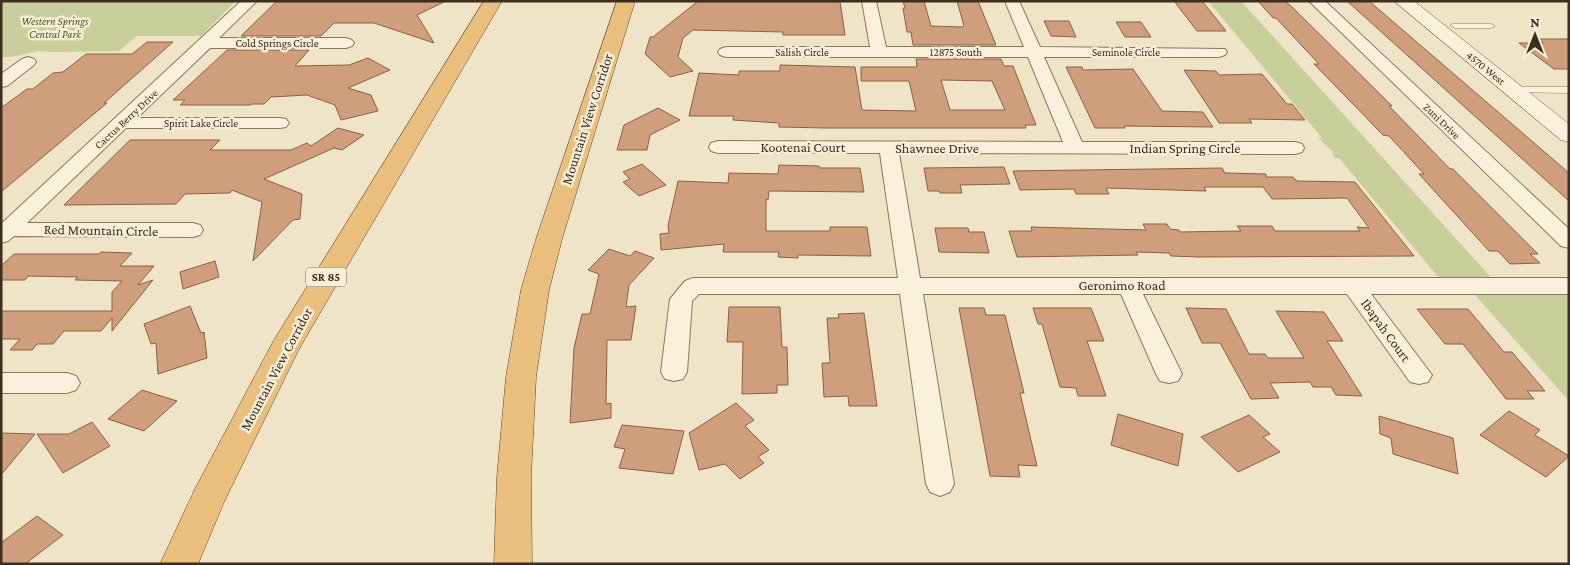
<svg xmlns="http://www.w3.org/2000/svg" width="1570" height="565" viewBox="0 0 1570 565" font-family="'Crimson Pro',serif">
  <rect width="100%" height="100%" fill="#f0e4c8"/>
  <g fill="#c9cf9b">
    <path d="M1,1H236L201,36H137L119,51L51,52L39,51L11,57H1Z"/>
    <path d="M1208,1H1241L1507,295H1569V401L1460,278H1439L1339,158H1334L1332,151L1318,138H1322Z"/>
  </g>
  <g fill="#cf9f7d" stroke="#8d5f41" fill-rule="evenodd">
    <path d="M277,1H446L417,15L434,43L374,23H334L321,36H241Z"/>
    <path d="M698,1H840L845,35H783V32L693,30L683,38L678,57L693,71L670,77L645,54L650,37H653Z"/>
    <path d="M903,1H924L931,26L962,27L964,26L957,1H978L996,45H913L911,32H907L903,8H905Z"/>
    <path d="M1174,1H1202L1226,31H1197Z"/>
    <path d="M1258,1H1285L1292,7L1392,106H1389L1450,169H1453L1538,254H1530L1540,263L1510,264L1498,251H1489L1419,174H1424L1389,136L1383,135L1314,64H1319L1276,18H1273Z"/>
    <path d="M1347,1H1369L1569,173V201Z"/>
    <path d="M1044,21H1069L1076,37L1051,36Z"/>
    <path d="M1116,22H1141L1151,37H1125Z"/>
    <path d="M1537,39H1569V69H1554L1519,43H1543Z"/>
    <path d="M147,42H173L104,103H107L1,192V108L27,89H33L53,73L63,72L86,54H132Z"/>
    <path d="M227,50H309L295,66L349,65L368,58L390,70L348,88L371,95L378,111L341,120L335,105L307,95L271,97L264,104H252L250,105H180L185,100H173Z"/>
    <path d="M916,59H1001L1004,66H1013L1036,125H1025L1026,128H825L779,127V123L733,120L734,116H689L699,73L739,75V71H780V65L855,67L862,110L916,111L909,81H861V67H917ZM941,80L992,81L1005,110H950Z"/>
    <path d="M1066,67H1082L1083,70L1133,69L1162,111L1203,112L1213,127L1124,126L1125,128H1095Z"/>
    <path d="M1184,70L1216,71L1219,75L1262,74L1287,104H1292L1305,120L1249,119L1252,123H1219Z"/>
    <path d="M658,108L680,120L650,135L647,150H617L624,125Z"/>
    <path d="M338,128L364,135L342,150L334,148L264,179L302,194L300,219L293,220L253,261L262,202L232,190L230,193L185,194L176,204L64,205L130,140H220L210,150H291L307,143L311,146Z"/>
    <path d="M642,164L666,185L639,196L623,182L630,179L623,172Z"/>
    <path d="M779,165L819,166L820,168H860L864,192L769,191L768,200L766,199V231H830V227H867L871,256L798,255V258L778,257L779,252H723L724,244L661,250L660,234L669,233L668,226L678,181L728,183L729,173L778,174Z"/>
    <path d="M1004,167L1010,184L960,185L962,193H940L939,191H928L924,168Z"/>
    <path d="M1222,168L1225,173L1266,174V177H1293L1297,181L1355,182L1414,256L1200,257L1171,256L1169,253L1136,252L1138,255L1017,257L1009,231H1032L1031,227L1146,230L1143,224H1167L1170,229L1179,230L1180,232L1241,231L1237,226H1272L1275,231H1360L1357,227L1369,228L1347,198L1272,199L1263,187H1204L1206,191L1106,188L1109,194H1076L1074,189L1020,190L1013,171Z"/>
    <path d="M935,228H968L969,232H984L989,253L939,252Z"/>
    <path d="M609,249L630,256L635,251L654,258L629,285L626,307L636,306L631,340H607L606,404L611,403V418L570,423L574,348L582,314H590L599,274L588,270Z"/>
    <path d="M101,252L132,253L120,266H154L138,285L153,280L112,331V318L101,331H64L53,344H37L32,350H10L20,339H1V311H112V292L122,281L75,280L78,277L28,276L25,280H1V266L14,254H99Z"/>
    <path d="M215,261L219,277L183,289L180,272Z"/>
    <path d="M190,306L201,333L204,332L207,358L158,374L156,343L151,344L144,324Z"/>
    <path d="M729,307H780L782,347H787L788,385H777V393L742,394L743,342H727Z"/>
    <path d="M959,308H984L986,315H1005L1024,393H1020L1037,466L1018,465L1020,477L990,476Z"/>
    <path d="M1033,308H1091L1104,341H1087L1106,396H1078L1076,388L1060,387L1042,324H1038Z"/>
    <path d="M1186,308L1226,309L1249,354H1265L1268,358H1304L1276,311L1324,312L1343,341H1327L1362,396L1336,395L1331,387H1313L1310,382L1270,383L1279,398L1251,399L1220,343H1202Z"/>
    <path d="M1417,309H1468L1504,352H1512L1545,391H1527L1534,399H1506L1463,344H1445Z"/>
    <path d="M864,313L877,406H849L848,396L824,397L822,363H830L827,318H839L838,314Z"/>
    <path d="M142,390L177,401L144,431L108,419Z"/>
    <path d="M736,403L754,420L745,426L769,450L758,457L764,463L740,479L725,464L699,470L689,433Z"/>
    <path d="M1509,411L1540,430L1535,435L1569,456L1546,477L1480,435Z"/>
    <path d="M1118,414L1183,434L1178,466L1111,445Z"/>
    <path d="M1249,415L1270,434L1263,437L1280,452L1238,472L1201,437Z"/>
    <path d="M1379,416L1453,438L1458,474L1393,454L1391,438L1380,434Z"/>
    <path d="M92,422L110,446L63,473L37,434H69Z"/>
    <path d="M622,425L684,431L673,474L619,468L625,449L614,447Z"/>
    <path d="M1,433L35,434L1,475Z"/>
    <path d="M37,516L63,535L25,564H1V543Z"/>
  </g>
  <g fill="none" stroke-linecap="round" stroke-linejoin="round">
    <defs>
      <g id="service">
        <path d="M1452,24H1491L1495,26L1491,28H1455L1451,26Z"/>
        <path d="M1514,87H1569V93L1511,92L1510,90Z"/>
      </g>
      <g id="minor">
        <path d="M241,1H257L219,38H346L352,40L354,43L352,46L346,48H210L137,118H280L286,119L289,123L286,127L280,128H126L27,223H193L200,225L203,230L200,235L193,237L14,236L8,241L1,243V224Z"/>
        <path d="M862,1H876L886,47H1024L1005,1H1019L1040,47L1225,49L1227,52L1225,55L1219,57H1044L1082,142H1295L1302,144L1304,148L1302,152L1295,154L899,153L920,278H1569V294H1371L1432,375L1428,382L1419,384L1410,382L1347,294H1143L1182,374L1178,381L1169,383L1160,381L1156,374L1121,294H923L954,484L950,492L940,496L930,492L926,484L900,294H699L692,301L687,372L683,379L674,381L665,379L661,372L670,299L685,281L693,278H898L880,153H718L711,151L709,147L711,143L718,141L1063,142L1028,57H726L720,55L718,52L720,49L726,47H870Z"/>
        <path d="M1309,1H1325L1569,229V248L1561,246Z"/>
        <path d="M28,57L34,59L36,62L34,65L7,86L1,87V74L22,59Z"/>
        <path d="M1,373H67L76,376L80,383L76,390L67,393H1Z"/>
      </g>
      <path id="secondary" d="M1394,1H1414L1569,124V142L1561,140Z"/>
      <g id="trunk">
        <path d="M484,1H502L299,349L224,502L198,564H160L195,489L274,340Z"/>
        <path d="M617,1H635L562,239L549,290L536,377L531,477L532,564H494L497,477L506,377L521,290L536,239Z"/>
      </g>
    </defs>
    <use href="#service" stroke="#8d765c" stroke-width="1"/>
    <use href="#minor" stroke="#8d765c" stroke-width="2"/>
    <use href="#secondary" stroke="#6f573f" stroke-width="1"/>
    <use href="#trunk" stroke="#5b4430" stroke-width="1"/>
    <use href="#service" fill="#faf1dc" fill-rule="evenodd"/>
    <use href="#minor" fill="#faf1dc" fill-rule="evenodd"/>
    <use href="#secondary" fill="#faf1dc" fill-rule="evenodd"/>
    <use href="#trunk" fill="#eabe7c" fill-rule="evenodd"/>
  </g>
  <g text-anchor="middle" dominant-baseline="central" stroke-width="5" stroke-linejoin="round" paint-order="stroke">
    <g font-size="11" font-style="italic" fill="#4d5a26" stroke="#f7eed8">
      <text x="55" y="21">Western Springs<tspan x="55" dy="13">Central Park</tspan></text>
    </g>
    <g font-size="11" fill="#3d2e20" stroke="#f7eed8">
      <text x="277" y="43">Cold Springs Circle</text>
      <text x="802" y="52">Salish Circle</text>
      <text x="956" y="52">12875 South</text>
      <text x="1126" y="52">Seminole Circle</text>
      <text transform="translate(1486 68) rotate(39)">4570 West</text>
      <text transform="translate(126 119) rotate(-43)">Cactus Berry Drive</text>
      <text transform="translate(1442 121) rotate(44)">Zuni Drive</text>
      <text x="201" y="123">Spirit Lake Circle</text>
    </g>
    <rect fill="#f7eed8" stroke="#756857" stroke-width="1" x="306" y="267.5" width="40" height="19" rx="4"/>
    <g font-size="12" font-weight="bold" fill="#3d2e20">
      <text x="326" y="277">SR 85</text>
    </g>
    <g font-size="14" fill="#3d2e20" stroke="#f7eed8">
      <text transform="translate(587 119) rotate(-72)">Mountain View Corridor</text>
      <text x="803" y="147">Kootenai Court</text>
      <text x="937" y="148">Shawnee Drive</text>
      <text x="1185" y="148">Indian Spring Circle</text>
      <text transform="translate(101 230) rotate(1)">Red Mountain Circle</text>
      <text x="1122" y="285">Geronimo Road</text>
      <text transform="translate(1386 330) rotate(54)">Ibapah Court</text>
      <text transform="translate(276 369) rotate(-62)">Mountain View Corridor</text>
    </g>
  </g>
  <rect width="1570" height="565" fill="none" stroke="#3d2e20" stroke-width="5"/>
  <g transform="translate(1535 35)" stroke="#f7eed8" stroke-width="4" paint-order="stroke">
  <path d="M0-4L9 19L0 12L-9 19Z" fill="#3d2e20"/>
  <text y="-8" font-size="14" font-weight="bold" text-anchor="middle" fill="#3d2e20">N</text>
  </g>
</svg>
